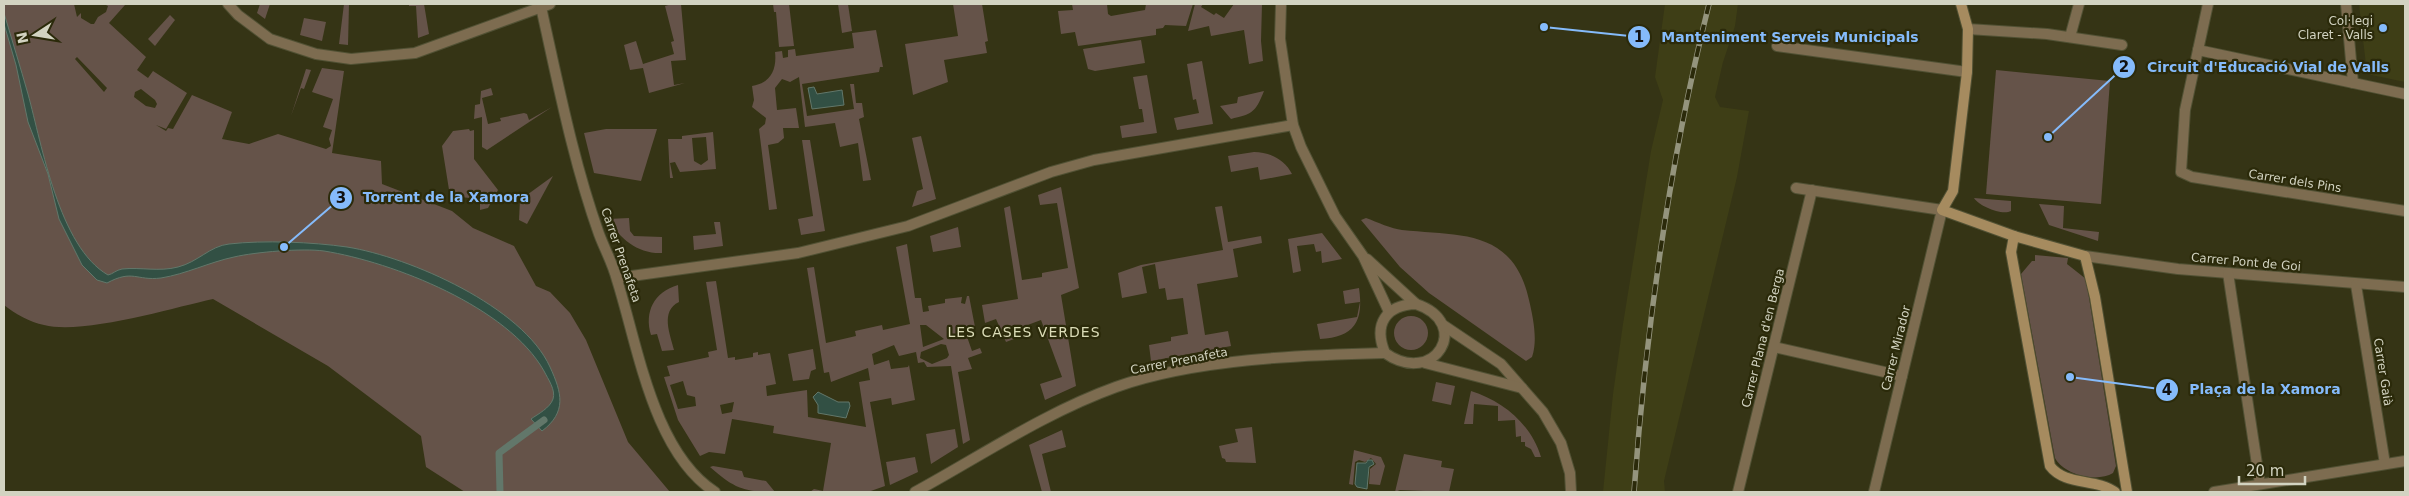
<svg xmlns="http://www.w3.org/2000/svg" width="2409" height="496" viewBox="0 0 2409 496" font-family="'DejaVu Sans',sans-serif">
  <rect width="100%" height="100%" fill="#353415"/>
  <g fill="#3e3e16">
    <path d="M1665,4H1738L1735,26L1723,62L1715,97L1720,107L1749,111L1737,177L1664,481L1665,492H1603L1613,394L1623,324L1651,151L1663,100L1655,77Z"/>
    <path d="M2359,4H2405V82L2367,74Z"/>
  </g>
  <g fill="#655349" fill-rule="evenodd">
    <path d="M4,4H74L77,17L81,13V18L91,24H94L98,17L106,12L108,6L104,4H123L125,5L109,23L146,57L137,70L148,78L153,71L187,93L166,129L156,125L166,131L168,128L173,129L192,95L232,112L222,139L249,144L278,134L326,149L331,146L329,139L332,130L323,127L333,99L312,92L322,68L344,71L332,153L381,161L382,184L452,211L473,228L514,246L536,286L550,292L570,313L586,340L628,442L670,492H465L426,467L421,436L328,366L213,299C172,308 83,335 44,325C30,322 15,314 4,305ZM77,57L107,88L104,92L75,59ZM141,89L155,100L157,104L155,108L146,106L134,97L135,92Z"/>
    <path d="M260,4H270L265,19L257,13Z"/>
    <path d="M344,4H349L348,45L339,44Z"/>
    <path d="M409,4H424L429,34L418,38L416,6H409Z"/>
    <path d="M672,4H681L686,60L671,61L674,85L685,83L649,93L643,68L630,70L624,45L636,41L643,64L674,54L671,42L674,41L665,6Z"/>
    <path d="M773,4H789L794,46L779,47L776,12H774Z"/>
    <path d="M838,4H848L852,31L842,33Z"/>
    <path d="M953,4H982L988,41L985,42L987,53L944,60L948,82L913,95L905,44L958,36Z"/>
    <path d="M1072,4H1107L1108,14L1111,16L1145,10L1146,4H1193L1186,26L1165,25L1163,28L1156,29V35L1078,46L1075,32L1061,34L1058,11L1073,10Z"/>
    <path d="M1195,4H1203L1201,7L1214,15L1216,13L1224,18L1234,4H1262L1261,41L1263,61L1249,64L1244,30L1211,36L1209,26L1188,31Z"/>
    <path d="M170,15L175,20L155,46L148,39Z"/>
    <path d="M304,18L326,22L322,41L300,35Z"/>
    <path d="M876,30L883,67H880L879,72L802,84L807,116L854,109L850,84H854L856,103H862L864,117L859,119L871,180L863,181L858,143L840,147L835,123L805,127L799,77L790,82L782,79L775,88L777,110L796,108L799,128H783L784,138L778,143L768,145L777,209L769,210L759,129L765,124L766,118L752,107L754,100L752,86C771,83 777,69 775,52L782,51L783,58L788,57V50L795,49L796,56L854,48L852,33Z"/>
    <path d="M1141,40L1145,63L1095,71L1088,69L1083,49Z"/>
    <path d="M1202,61L1213,124L1177,130L1174,118L1199,113L1196,99L1193,100L1187,64Z"/>
    <path d="M306,69L311,70L304,89L301,88L291,116Z"/>
    <path d="M1996,70L2110,81L2101,204L1986,194Z"/>
    <path d="M1147,75L1157,133L1122,138L1120,126L1144,122L1142,109H1139L1133,77Z"/>
    <path d="M491,88L493,95L482,98L488,124L501,121L500,118L524,113L527,114L529,120L552,107L487,150L482,147V117L474,119L475,105L480,104L481,91Z"/>
    <path d="M1264,91C1255,114 1251,114 1231,119L1220,106L1237,103L1238,97Z"/>
    <path d="M469,129L470,131L474,130V159L498,190L488,208L480,210V199L450,196L442,146L453,131Z"/>
    <path d="M606,129H657L641,181L594,173L584,133Z"/>
    <path d="M713,132L716,169L680,172L675,162L670,163L673,178H670L668,139H682V136ZM706,137L708,160L701,165L694,161L692,138Z"/>
    <path d="M921,136L936,199L912,207L917,191L923,189L912,138Z"/>
    <path d="M802,140H810L825,231L801,235L798,219L813,216Z"/>
    <path d="M1254,152C1270,152 1285,160 1292,174L1260,180L1258,167L1231,172L1228,156Z"/>
    <path d="M553,176L527,224L519,220L520,200Z"/>
    <path d="M1061,187L1079,288L1061,295L1076,386L1045,400L1040,384L1062,377L1041,320L1025,326L1027,334L1006,342L996,319L985,323L982,305L1018,299L1004,208L1010,206L1022,280L1042,277V273L1068,268L1057,203L1040,205L1038,195Z"/>
    <path d="M1974,198L2011,201V211C2002,216 1979,206 1974,198Z"/>
    <path d="M2039,204L2064,206L2063,228L2099,232L2098,241L2049,225Z"/>
    <path d="M1222,206L1228,242L1261,236L1262,243L1233,249L1238,277L1197,284L1205,335L1228,331L1231,346L1151,361L1149,345L1171,341V337L1188,334L1183,298L1167,300L1165,288L1159,289L1155,264L1142,267L1147,293L1122,298L1118,273L1141,265L1223,250L1215,207Z"/>
    <path d="M629,218L630,231L634,236L662,237V253C638,254 620,239 608,219Z"/>
    <path d="M1366,218C1377,222 1392,229 1402,230C1459,236 1513,228 1529,300C1533,317 1538,340 1532,357L1526,361L1429,293L1400,267L1361,220Z"/>
    <path d="M714,222H720L723,246L694,250L693,236L716,234Z"/>
    <path d="M958,227L961,247L933,252L930,236Z"/>
    <path d="M1322,233L1342,259L1322,263L1321,251L1316,252L1314,244L1297,246L1301,271L1293,273L1288,239Z"/>
    <path d="M907,244L915,298H921L923,312L929,311L928,306L945,303V299L962,297L961,303L965,304L967,296H969L975,327L965,331L972,351L980,348L982,353L968,358L972,369L958,372L970,440L963,444L951,366L927,367L924,362L918,363L916,352L899,356L894,345L872,354L874,365L889,360L891,369L908,367L909,365L915,400L892,405L891,398L870,402L885,486L868,492H810L814,489L823,491L831,443L773,433L774,426L732,419L725,454L709,452L700,456L678,420L664,377L670,376L667,366L709,357L708,352L717,350L706,282L716,281L728,358L735,357V360L753,357V353L758,352V355L770,353L776,384L766,386L767,396L807,390L808,417L866,427L859,382L870,380L868,368L831,382L829,372L824,373L807,268L814,267L826,343L856,336L855,331L882,325L883,330L910,324L896,247ZM920,325H926L944,339L923,347ZM941,344L946,345L949,355L947,358L932,364L920,358L921,352ZM683,381L687,395L695,397L696,406L678,409L670,385ZM734,402L732,412L722,414L720,405Z"/>
    <path d="M2035,255L2068,258L2067,264L2086,279L2116,466L2113,473C2097,483 2064,475 2055,458L2021,274L2032,261H2035Z"/>
    <path d="M678,285L679,302C660,311 670,334 674,350L662,351L657,334L651,335C644,312 654,292 678,285Z"/>
    <path d="M1359,288C1364,322 1354,337 1320,339L1317,324L1357,317L1360,302L1345,304L1343,291Z"/>
    <circle cx="1411" cy="333" r="17"/>
    <path d="M813,349L816,369L811,371L809,379L793,381L788,354Z"/>
    <path d="M1436,382L1455,386L1451,405L1432,401Z"/>
    <path d="M1471,391C1503,401 1531,424 1541,457H1535L1531,449L1525,446V442H1521V436L1516,437L1515,420L1498,421V406L1474,404L1473,424H1464Z"/>
    <path d="M1252,427L1256,463L1226,462L1225,459L1222,458L1219,446L1238,442L1235,429Z"/>
    <path d="M955,429L958,447L931,464L926,434Z"/>
    <path d="M1062,430L1066,447L1042,454L1051,492H1042L1029,445Z"/>
    <path d="M1354,450L1381,457L1385,466L1380,485L1369,484L1370,469L1376,464L1371,458L1365,462L1359,460L1355,462L1353,485L1349,484Z"/>
    <path d="M1404,454L1442,461L1441,467L1454,469L1449,492L1400,490L1395,492Z"/>
    <path d="M915,457L918,472L890,485L886,462Z"/>
    <path d="M713,466L742,471L744,477L766,481L775,492C743,492 734,488 710,467Z"/>
  </g>
  <g fill="#325044" stroke="#62776a">
    <path d="M4,13C12,40 20,66 28,94C42,145 59,247 108,275C113,274 116,270 122,269C141,267 159,272 178,267C198,262 210,246 229,244C264,240 312,242 347,247C410,257 523,307 550,367C562,393 567,412 542,431L531,419C538,414 550,408 553,399C556,390 548,379 544,371C508,307 393,262 324,251C303,248 255,252 234,257C210,262 186,274 161,278C136,281 133,269 107,283L97,280L82,265L59,219L48,174L28,122L16,65L4,24Z"/>
    <path d="M814,87L817,94L842,90L844,105L812,109L808,88Z"/>
    <path d="M818,392L838,402H849L850,406L846,418L818,413V405L813,397Z"/>
    <path d="M1368,460H1372L1374,464L1369,467L1367,489L1357,487L1355,484L1357,463H1366Z"/>
  </g>
  <g fill="none" stroke-linecap="round" stroke-linejoin="round">
    <path stroke="#62776a" stroke-width="7" d="M500,492L499,453L544,420"/>
    <defs>
      <g id="street">
        <path d="M228,4L238,15L270,39L316,54L351,59L415,53L550,4"/>
        <path d="M1281,4L1280,39L1293,125L1301,147L1335,216L1363,256L1389,312"/>
        <path d="M2208,4L2185,110L2181,172L2192,177L2405,211"/>
        <path d="M2346,4L2353,83"/>
        <path d="M541,7C558,83 573,161 599,234C605,250 613,264 617,280C638,346 653,452 715,492"/>
        <path d="M1968,29L2047,34L2122,45"/>
        <path d="M2070,37L2079,4"/>
        <path d="M1777,46L1967,72"/>
        <path d="M2198,50L2405,94"/>
        <path d="M1796,188L1942,210L1874,492"/>
        <path d="M2085,256L2178,269L2405,287"/>
        <path d="M1367,259L1416,304"/>
        <path d="M2228,273L2260,484"/>
        <path d="M617,278L798,253L908,226L1051,172L1094,160L1293,125"/>
        <path d="M2356,285L2385,464"/>
        <path d="M1416,304C1473,323 1435,388 1385,353C1373,324 1386,305 1416,304Z"/>
        <path d="M1443,325L1501,364L1543,412L1561,443L1570,473L1571,492"/>
        <path d="M1774,347L1902,376"/>
        <path d="M1425,363L1522,388"/>
        <path d="M915,492C981,456 1044,413 1116,387C1194,359 1302,355 1385,353"/>
        <path d="M1738,492L1812,190"/>
        <path d="M2214,492L2405,461"/>
      </g>
      <g id="secondary">
        <path d="M1961,4L1968,29L1967,72L1953,191L1942,210L2014,236L2085,256L2095,297L2127,492"/>
        <path d="M2014,236L2011,252L2050,466C2065,486 2096,478 2115,492"/>
      </g>
    </defs>
    <use href="#street" stroke="#515134" stroke-width="12"/>
    <use href="#secondary" stroke="#515134" stroke-width="12"/>
    <use href="#street" stroke="#7d6c50" stroke-width="10"/>
    <use href="#secondary" stroke="#a68b5f" stroke-width="10"/>
    <defs>
      <path id="rail" d="M1634,492C1646,328 1669,164 1709,4"/>
    </defs>
    <use href="#rail" stroke="#94947d" stroke-width="5.5"/>
    <use href="#rail" stroke="#2b2a0a" stroke-width="4" stroke-dasharray="11" stroke-linecap="butt"/>
  </g>
  <circle fill="#85bbfb" stroke="#2b2a0a" stroke-width="2" cx="2383" cy="28" r="5"/>
  <g text-anchor="middle" dominant-baseline="central" stroke-width="4.5" stroke-linejoin="round" paint-order="stroke">
    <g font-size="12" fill="#d2d3c1" stroke="#2b2a0a" text-anchor="end">
      <text x="2373" y="21">Col·legi<tspan x="2373" dy="14">Claret - Valls</tspan></text>
    </g>
    <g font-size="12" fill="#d2d3c1" stroke="#2b2a0a">
      <text transform="translate(2295 181) rotate(9)">Carrer dels Pins</text>
      <text transform="translate(621 255) rotate(71)">Carrer Prenafeta</text>
      <text transform="translate(2246 262) rotate(5)">Carrer Pont de Goi</text>
      <text transform="translate(1763 338) rotate(-76)">Carrer Plana d'en Berga</text>
      <text transform="translate(1896 348) rotate(-76)">Carrer Mirador</text>
      <text transform="translate(1179 361) rotate(-11)">Carrer Prenafeta</text>
      <text transform="translate(2383 372) rotate(81)">Carrer Gaià</text>
    </g>
    <g font-size="14" letter-spacing="1" fill="#dbdcb7" stroke="#2b2a0a">
      <text x="1024" y="332">LES CASES VERDES</text>
    </g>
  </g>
  <path fill="none" stroke="#85bbfb" stroke-width="2" d="M1544 27L1639 37M2048 137L2124 67M284 247L341 198M2070 377L2167 390"/>
  <g fill="#85bbfb" stroke="#2b2a0a" stroke-width="2">
    <circle cx="1544" cy="27" r="5"/>
    <circle cx="2048" cy="137" r="5"/>
    <circle cx="284" cy="247" r="5"/>
    <circle cx="2070" cy="377" r="5"/>
    <circle cx="1639" cy="37" r="12"/>
    <circle cx="2124" cy="67" r="12"/>
    <circle cx="341" cy="198" r="12"/>
    <circle cx="2167" cy="390" r="12"/>
  </g>
  <g font-size="15" text-anchor="middle" font-weight="bold" fill="#111">
    <text x="1639" y="42">1</text>
    <text x="2124" y="72">2</text>
    <text x="341" y="203">3</text>
    <text x="2167" y="395">4</text>
  </g>
  <g font-size="14" text-anchor="middle" font-weight="bold" fill="#85bbfb" stroke="#2b2a0a" stroke-width="4.5" stroke-linejoin="round" paint-order="stroke">
    <text x="1790" y="42">Manteniment Serveis Municipals</text>
    <text x="2268" y="72">Circuit d'Educació Vial de Valls</text>
    <text x="446" y="202">Torrent de la Xamora</text>
    <text x="2265" y="394">Plaça de la Xamora</text>
  </g>
  <rect width="2409" height="496" fill="none" stroke="#d2d3c1" stroke-width="10"/>
  <g transform="translate(35 35) rotate(258)" stroke="#2b2a0a" stroke-width="4" paint-order="stroke">
  <path d="M0-4L9 19L0 12L-9 19Z" fill="#d2d3c1"/>
  <text y="-8" font-size="14" font-weight="bold" text-anchor="middle" fill="#d2d3c1">N</text>
  </g>
  <path d="M2239 476v8h66v-8" fill="none" stroke="#d2d3c1" stroke-width="2.5"/>
  <text x="2246" y="476" font-size="15" fill="#d2d3c1" stroke="#2b2a0a" stroke-width="4" paint-order="stroke">20 m</text>
</svg>
